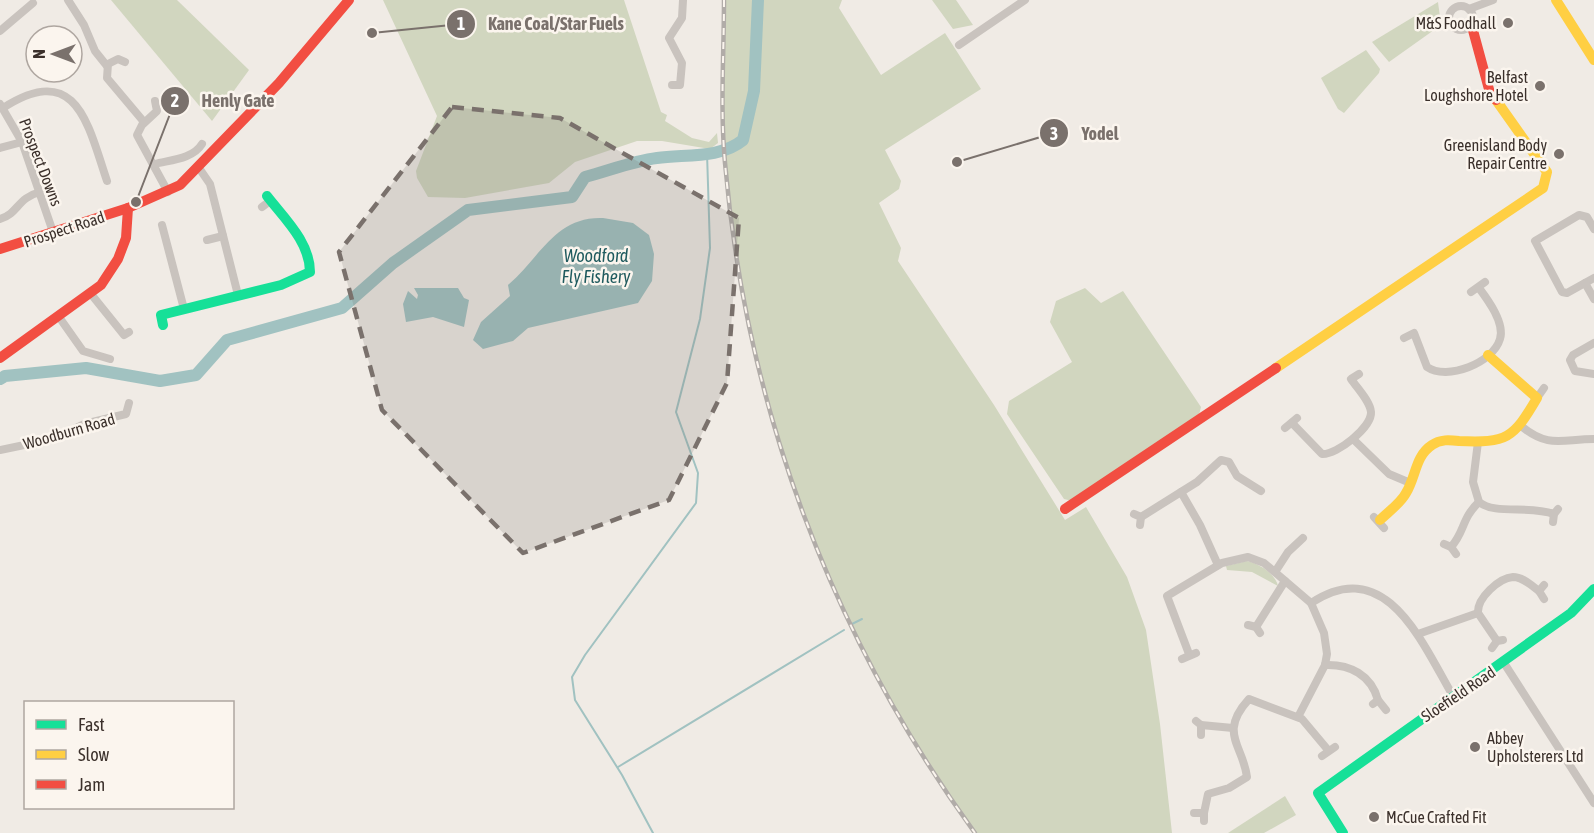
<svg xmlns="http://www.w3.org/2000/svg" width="1594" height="833" viewBox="0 0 1594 833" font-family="'Asap Condensed',sans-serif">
  <rect width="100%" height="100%" fill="#f0ebe5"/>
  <g fill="#d1d6bf">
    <path d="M111,0H177L249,70L212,121Z"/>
    <path d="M383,0H624L661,112L667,115L665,121L692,138L709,142L717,133L718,143L710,149L662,141H637L575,162L549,183L465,198L428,197L417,178L416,171L437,116Z"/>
    <path d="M724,0H842L839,8L881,75L945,33L981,89L885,150L901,181L899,189L879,203L901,248L898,261L994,405L1065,520L1086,507L1127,577L1146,630L1160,724L1172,833H975C831,635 746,407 725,163C720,109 724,54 724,0Z"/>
    <path d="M932,0H956L973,25L953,29Z"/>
    <path d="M1438,2L1441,25L1389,62L1372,42Z"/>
    <path d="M1366,50L1380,69L1379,73L1344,113L1338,109L1321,78Z"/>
    <path d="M1085,288L1101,303L1123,291L1201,407L1199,415L1072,501L1064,499L1007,414L1009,401L1072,362L1050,322L1056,301Z"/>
    <path d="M1247,561C1258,563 1276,574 1278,586L1252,572L1227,570L1226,566Z"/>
    <path d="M1285,796L1296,815L1264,833H1228Z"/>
  </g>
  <g fill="#a1c2c1">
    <path d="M603,218L633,223L649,235L654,254L652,281L638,303L528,328L513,341L483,349L473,340L481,322L510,296L508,285C540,258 555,216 603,218Z"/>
    <path d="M414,288H458L464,298L469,300L464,327L433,317L406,322L403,304L408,291L417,299L418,295Z"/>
  </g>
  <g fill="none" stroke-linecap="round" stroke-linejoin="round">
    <g stroke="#a1c2c1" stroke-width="2">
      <path d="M850,625L862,619"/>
      <path d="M618,767L844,630"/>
      <path d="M653,833L622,775L575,700L572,677L585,655L696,503L698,473L676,412L700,319L710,248L707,153"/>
    </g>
    <path stroke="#a1c2c1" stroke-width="12" d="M0,379L5,376L86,368L160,381L196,375L227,340L342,308L393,263L468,210L572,197L585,177C608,171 633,161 657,158C685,154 720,159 743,140L754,91L758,0"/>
    <g stroke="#c9c3be" stroke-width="8">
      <path d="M68,0L84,25L95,51L107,66"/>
      <circle cx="1461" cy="18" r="12"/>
      <path d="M1469,9L1493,0"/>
      <path d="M0,31L33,3"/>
      <path d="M959,45L1025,0"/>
      <path d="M125,62L118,59L108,64L107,78L144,122"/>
      <path d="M672,85H680L682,63L669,38L682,18L683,0"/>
      <path d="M155,101L157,111L142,125L137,135L168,192"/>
      <path d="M0,104L22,142L53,232"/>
      <path d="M3,108C77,60 88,125 107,181"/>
      <path d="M0,148L22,142"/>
      <path d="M155,164C170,160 193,159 202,144"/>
      <path d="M199,168L210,184L238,295"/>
      <path d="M262,207L270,201"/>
      <path d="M0,219C19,213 17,198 40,192"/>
      <path d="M162,225L184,309"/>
      <path d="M1594,229L1587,217L1579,215L1535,241L1562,292L1567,293L1594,278"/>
      <path d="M207,240L223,236"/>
      <path d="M1585,283L1594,299"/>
      <path d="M1471,292L1485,282"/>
      <path d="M91,294L124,335L129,332"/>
      <path d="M59,317L83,351L110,359"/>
      <path d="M1404,338L1414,333L1427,367C1447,381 1493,363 1500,339C1505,323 1488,300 1479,288"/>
      <path d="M1594,343L1573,355L1570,360L1575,371L1594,374"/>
      <path d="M1537,398L1544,388"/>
      <path d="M1292,423L1322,454C1337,455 1372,427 1371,412C1370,401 1357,388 1351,379L1359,374"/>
      <path d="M1521,426C1549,449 1562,439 1594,439"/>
      <path d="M1285,428L1297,418"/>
      <path d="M1353,439L1389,474L1408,482"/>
      <path d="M1478,442L1473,482L1479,502C1495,515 1529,505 1554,514"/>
      <path d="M0,450L53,439L84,424L126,414L129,403"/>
      <path d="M1181,492L1200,525L1218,565"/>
      <path d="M1134,514L1141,517L1140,525"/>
      <path d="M1141,517L1197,482L1221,460L1229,462L1237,476L1261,491"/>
      <path d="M1374,517L1384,528"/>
      <path d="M1553,522L1554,514L1558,509"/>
      <path d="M1444,544L1451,547L1456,554"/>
      <path d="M1451,547C1465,532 1461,519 1479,502"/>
      <path d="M1275,572L1288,552L1303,538"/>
      <path d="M1544,585L1539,591L1544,599"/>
      <path d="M1311,603C1386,553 1422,643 1453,696"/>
      <path d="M1248,625L1256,627L1260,633"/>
      <path d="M1256,627L1285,581"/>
      <path d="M1418,634L1478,613"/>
      <path d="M1497,641L1478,613C1477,598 1499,578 1513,577C1523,577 1532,586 1539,591"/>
      <path d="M1492,648L1497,641L1503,640"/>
      <path d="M1189,654L1167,596L1222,563L1248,557L1264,563L1311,603L1324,633L1327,654L1325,665L1298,717"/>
      <path d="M1182,659L1196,653"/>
      <path d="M1504,663L1594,803"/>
      <path d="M1325,665C1350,664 1371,675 1378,700"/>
      <path d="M1373,704L1378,700L1386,710"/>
      <path d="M1196,721L1201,725V735"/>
      <path d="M1201,725L1233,728"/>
      <path d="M1322,756L1335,747"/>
      <path d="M1194,813H1204V821"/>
      <path d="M1204,813L1208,794L1229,788L1247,777C1243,745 1218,733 1249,699L1302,719L1328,750"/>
    </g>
    <g stroke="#16e098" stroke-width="10">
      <path d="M163,325L161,315L281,285L310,272C310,242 284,218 267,196"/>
      <path d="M1343,833L1318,793L1571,613L1594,589"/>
    </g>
    <g stroke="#ffcf43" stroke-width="10">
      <path d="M1556,0L1594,60"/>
      <path d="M1276,368L1543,188L1547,172L1496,100"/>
      <path d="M1380,520C1388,512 1401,503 1406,493C1416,477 1415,456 1432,445C1440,439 1450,440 1459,441C1507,443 1513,439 1537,398L1488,355"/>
    </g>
    <g stroke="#f24e42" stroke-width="10">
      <path d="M1471,23L1490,93L1496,100"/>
      <path d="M0,249L128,208L180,185L279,83L349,0"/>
      <path d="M0,358L101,285L118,259L126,238L128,208"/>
      <path d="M1065,509L1276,368"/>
    </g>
    <defs>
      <path id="rail" d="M724,0C724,54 720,109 725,163C746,407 831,635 975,833"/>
    </defs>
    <use href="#rail" stroke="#b1aca8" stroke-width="4.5"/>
    <use href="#rail" stroke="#fbf5ee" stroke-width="2" stroke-dasharray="7" stroke-linecap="butt"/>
  </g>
  <path fill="#7a716c" fill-opacity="0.2" stroke="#7a716c" stroke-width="4.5" stroke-dasharray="12 8" stroke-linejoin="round" d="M452,107L560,118L739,218L727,383L669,500L523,553L382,410L339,252Z"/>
  <g fill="#7a716c" stroke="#fbf5ee" stroke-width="2">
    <circle cx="1508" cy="23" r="6"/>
    <circle cx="1540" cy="86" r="6"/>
    <circle cx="1559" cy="154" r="6"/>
    <circle cx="1475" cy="747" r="6"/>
    <circle cx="1374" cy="817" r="6"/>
  </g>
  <g text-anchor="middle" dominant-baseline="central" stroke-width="5" stroke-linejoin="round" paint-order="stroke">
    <g font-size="16" fill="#3b302b" stroke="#fbf5ee" text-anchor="end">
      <text x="1496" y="23">M&amp;S Foodhall</text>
      <text x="1528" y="77">Belfast<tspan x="1528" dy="18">Loughshore Hotel</tspan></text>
      <text x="1547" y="145">Greenisland Body<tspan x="1547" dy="18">Repair Centre</tspan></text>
      <text x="1487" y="738" text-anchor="start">Abbey<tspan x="1487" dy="18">Upholsterers Ltd</tspan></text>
      <text x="1386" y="817" text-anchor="start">McCue Crafted Fit</text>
    </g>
    <g font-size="16" fill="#3b302b" stroke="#fbf5ee">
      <text transform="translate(41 162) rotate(69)">Prospect Downs</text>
      <text transform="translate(64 229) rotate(-18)">Prospect Road</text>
      <text transform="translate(69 431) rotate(-16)">Woodburn Road</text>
      <text transform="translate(1458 694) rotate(-34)">Sloefield Road</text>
    </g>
    <g font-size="18" font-style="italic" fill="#1f5a5e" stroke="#fbf5ee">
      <text x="596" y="255">Woodford<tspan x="596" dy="21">Fly Fishery</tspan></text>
    </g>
  </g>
  <path fill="none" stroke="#7a716c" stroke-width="2" d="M372 33L461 24M136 202L175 101M957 162L1054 133"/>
  <g fill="#7a716c" stroke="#fbf5ee" stroke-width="2">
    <circle cx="372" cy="33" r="6"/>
    <circle cx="136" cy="202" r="6"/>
    <circle cx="957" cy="162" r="6"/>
    <circle cx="461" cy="24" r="15"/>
    <circle cx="175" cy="101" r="15"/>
    <circle cx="1054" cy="133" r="15"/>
  </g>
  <g font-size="18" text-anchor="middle" font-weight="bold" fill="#fff">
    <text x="461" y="30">1</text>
    <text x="175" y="107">2</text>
    <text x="1054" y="140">3</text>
  </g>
  <g font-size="18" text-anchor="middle" font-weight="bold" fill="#7a716c" stroke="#fbf5ee" stroke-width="5" stroke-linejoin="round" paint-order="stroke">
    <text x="556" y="30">Kane Coal/Star Fuels</text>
    <text x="238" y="107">Henly Gate</text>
    <text x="1100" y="140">Yodel</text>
  </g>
  <rect x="24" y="701" width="210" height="108" fill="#fbf5ee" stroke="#aea6a0" stroke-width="1.5"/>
  <rect x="36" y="720" width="30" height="9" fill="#16e098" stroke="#aea6a0" stroke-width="1.5"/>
  <text x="78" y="731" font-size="18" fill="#3b302b">Fast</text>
  <rect x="36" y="750" width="30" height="9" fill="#ffcf43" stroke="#aea6a0" stroke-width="1.5"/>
  <text x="78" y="761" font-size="18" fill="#3b302b">Slow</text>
  <rect x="36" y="780" width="30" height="9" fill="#f24e42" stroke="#aea6a0" stroke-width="1.5"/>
  <text x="78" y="791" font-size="18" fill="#3b302b">Jam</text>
  <g transform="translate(54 54) rotate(270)"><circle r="28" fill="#fbf5ee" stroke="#aea6a0" stroke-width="1.5"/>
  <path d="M0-4.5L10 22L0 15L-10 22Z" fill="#7a716c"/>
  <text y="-9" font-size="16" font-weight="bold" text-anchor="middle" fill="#3b302b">N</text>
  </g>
</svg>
